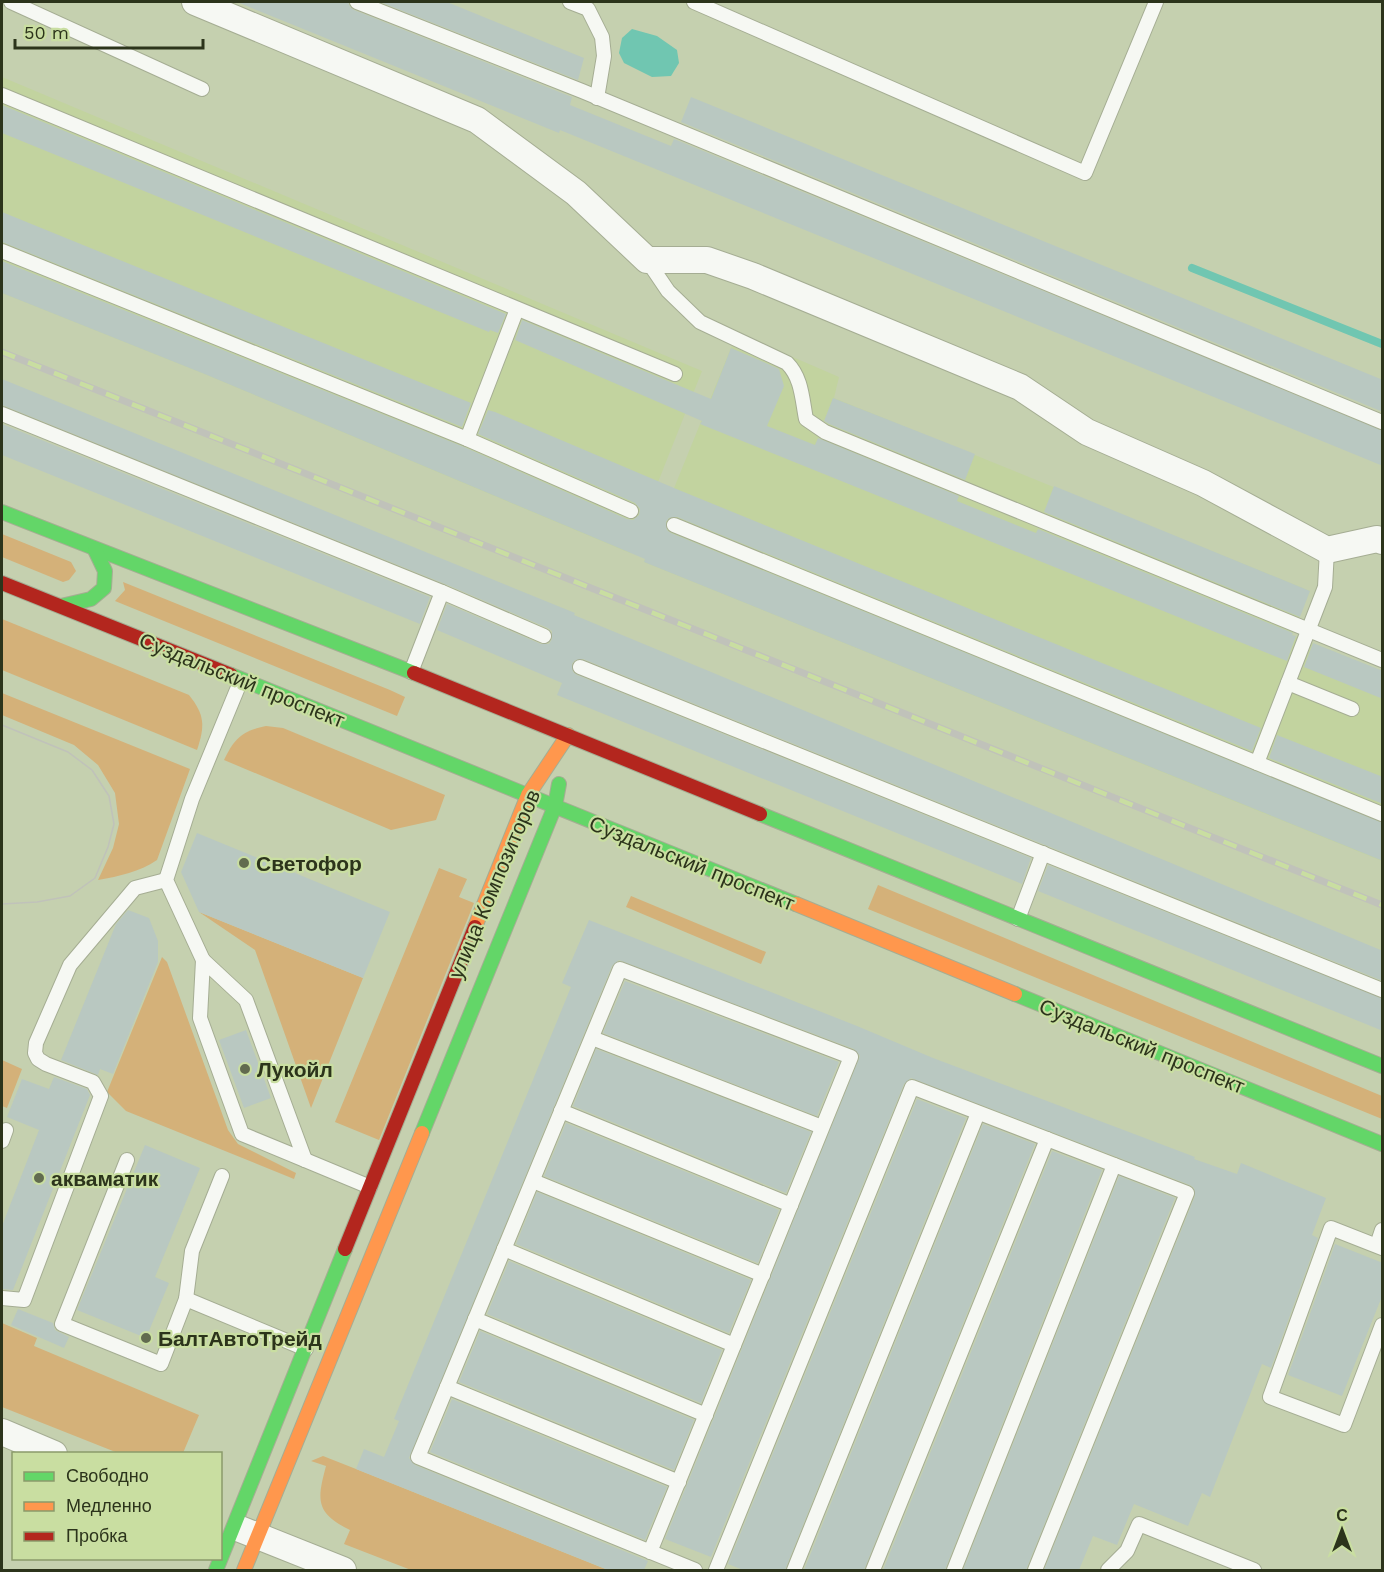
<svg xmlns="http://www.w3.org/2000/svg" width="1384" height="1572" viewBox="0 0 1384 1572" font-family="'Work Sans',sans-serif">
  <rect width="100%" height="100%" fill="#c5d0af"/>
  <g fill="#c2d39f">
    <path d="M2,77L702,371L630,553L207,375L2,293Z"/>
    <path d="M737,333L839,377L834,398L1310,591L1292,635L1382,671V861L644,562Z"/>
  </g>
  <g fill="#d4b179">
    <path d="M2,534L71,562L76,571L69,580L63,582L2,557Z"/>
    <path d="M123,582L390,690L405,697L397,716L115,601L125,590Z"/>
    <path d="M2,619L189,695C205,715 205,726 197,750L2,670Z"/>
    <path d="M2,693L190,769L157,860C139,872 120,876 98,880L113,848L119,824L115,793L98,765L74,745L2,715Z"/>
    <path d="M266,726L283,728L445,795L436,820L391,830L224,760C234,739 242,731 266,726Z"/>
    <path d="M439,868L467,879L459,897L474,903L379,1140L335,1122Z"/>
    <path d="M878,885L1382,1096V1119L868,909Z"/>
    <path d="M631,896L766,952L761,964L626,907Z"/>
    <path d="M199,912L363,978L311,1108L255,950Z"/>
    <path d="M162,957L167,962L228,1130L238,1144L296,1173L294,1179L126,1111L107,1092Z"/>
    <path d="M2,1060L22,1069L7,1108L2,1106Z"/>
    <path d="M2,1323L37,1338L34,1346L199,1415L183,1453H118L2,1407Z"/>
    <path d="M323,1456L356,1469L608,1570H411L344,1544L350,1530C315,1513 317,1500 326,1466L311,1461Z"/>
  </g>
  <path fill="#70c6b1" d="M632,29L657,36L677,50L679,63L671,76L652,77L624,63L619,53L622,38Z"/>
  <g fill="none" stroke-linecap="round" stroke-linejoin="round">
    <path stroke="#70c6b1" stroke-width="8" d="M1192,268L1382,344"/>
  </g>
  <g fill="#b9c8c1">
    <path d="M237,2H348L350,7L354,10L572,97L570,105L671,146L674,139L1383,431V466L560,130L559,133Z"/>
    <path d="M380,2H447L584,58L578,80Z"/>
    <path d="M691,97L1383,380V412L681,122Z"/>
    <path d="M2,105L506,314L498,333L490,330L489,332L2,133Z"/>
    <path d="M2,212L471,403L462,427L2,242Z"/>
    <path d="M2,261L464,447L627,519L633,520L639,515L640,509L635,503L478,434L488,410L495,412L674,488L1261,728L1252,751L677,517L669,518L666,522L667,530L671,533L1383,823V861L644,562L645,559L207,375L2,293Z"/>
    <path d="M522,320L711,399L731,348L759,360L779,369L784,386L767,426L815,445L818,438L959,496L957,501L1036,533L1038,529L1293,633L1292,635L1296,636L1287,661L700,424L702,421L515,340Z"/>
    <path d="M2,379L575,613L574,615L1383,951V981L583,659L575,660L572,664L573,672L577,675L1031,858L1022,884L557,695L562,683L437,630L447,604L541,644H549L552,639V631L548,628L445,584L2,405Z"/>
    <path d="M833,398L975,454L965,480L829,424L824,421Z"/>
    <path d="M2,424L430,597L420,624L2,455Z"/>
    <path d="M1054,486L1310,591L1300,617L1044,512Z"/>
    <path d="M1313,643L1383,671V699L1304,667Z"/>
    <path d="M1277,735L1383,777V804L1269,758Z"/>
    <path d="M197,833L390,912L363,978L199,912L181,872Z"/>
    <path d="M1048,865L1383,999V1031L1038,891Z"/>
    <path d="M128,910L149,918L158,941V962L113,1074L100,1069L98,1075L61,1060L116,924Z"/>
    <path d="M589,920L857,1026L933,1058L1195,1157L1194,1159L1237,1174L1241,1163L1326,1198L1312,1235L1318,1238L1271,1368L1262,1364L1210,1497L1202,1493L1188,1526L1134,1504L1117,1545L1093,1536L1079,1570H1044L1195,1196L1194,1188L1190,1185L911,1078L904,1084L711,1557L665,1539L860,1056L854,1049L619,960L612,966L409,1458L415,1465L648,1561L644,1570H608L356,1469L364,1449L384,1457L399,1421L394,1419L571,987L562,983Z"/>
    <path d="M625,981L839,1062L817,1116L603,1033Z"/>
    <path d="M246,1030L271,1098L244,1108L219,1040Z"/>
    <path d="M596,1049L811,1132L786,1193L573,1106Z"/>
    <path d="M54,1077L87,1089L90,1095L13,1290L2,1289V1226L39,1130L7,1117L22,1079L49,1089Z"/>
    <path d="M917,1099L966,1118L785,1570H743L728,1564Z"/>
    <path d="M566,1123L779,1210L758,1263L544,1176Z"/>
    <path d="M983,1124L1035,1144L864,1570H804Z"/>
    <path d="M145,1145L200,1168L155,1277L169,1283L146,1338L77,1310Z"/>
    <path d="M1052,1151L1102,1170L945,1570H883Z"/>
    <path d="M1119,1176L1175,1198L1026,1570H963Z"/>
    <path d="M537,1192L751,1280L729,1333L516,1244Z"/>
    <path d="M1335,1244L1383,1263V1294L1342,1396L1288,1375Z"/>
    <path d="M509,1261L722,1350L701,1403L487,1314Z"/>
    <path d="M18,1309L53,1323L55,1330L69,1337L64,1348L11,1325Z"/>
    <path d="M480,1331L694,1420L674,1470L459,1382Z"/>
    <path d="M452,1399L667,1487L645,1540L430,1452Z"/>
  </g>
  <g fill="none" stroke-linecap="round" stroke-linejoin="round">
    <defs>
      <g id="lane">
        <path d="M11,2L202,89"/>
        <path d="M357,2L582,91L1382,422"/>
        <path d="M570,2L588,9L602,37L604,56L597,98"/>
        <path d="M694,2L1085,173L1156,2"/>
        <path d="M2,95L675,374"/>
        <path d="M2,251L467,439L631,511"/>
        <path d="M647,260L668,291L700,322L787,363C802,378 802,399 806,419L825,432L1382,660"/>
        <path d="M2,414L442,592L544,636"/>
        <path d="M467,439L517,309"/>
        <path d="M674,525L1382,814"/>
        <path d="M580,667L1382,990"/>
        <path d="M411,672L442,592"/>
        <path d="M1288,683L1352,709"/>
        <path d="M1257,763L1325,587L1327,550"/>
        <path d="M1018,919L1043,853"/>
        <path d="M203,960L246,1000L305,1160L242,1134L200,1018Z"/>
        <path d="M203,960L166,880L192,799L241,680"/>
        <path d="M592,1038L822,1127"/>
        <path d="M561,1111L791,1205"/>
        <path d="M2,1141L6,1130"/>
        <path d="M127,1160L62,1324L161,1364L186,1299L192,1251L222,1176"/>
        <path d="M305,1160L370,1187"/>
        <path d="M533,1181L763,1275"/>
        <path d="M1377,1245L1382,1230"/>
        <path d="M1382,1248L1331,1228L1270,1397L1344,1425L1382,1325"/>
        <path d="M504,1249L734,1345"/>
        <path d="M2,1298L24,1300L101,1096L93,1082L46,1064L38,1059L35,1053L36,1043L70,965L135,888L166,880"/>
        <path d="M186,1299L306,1349"/>
        <path d="M475,1319L706,1415"/>
        <path d="M447,1387L679,1482"/>
        <path d="M650,1552L851,1057L620,969L418,1457L695,1570"/>
        <path d="M716,1570L912,1087L1187,1193L1035,1570"/>
        <path d="M794,1570L978,1113"/>
        <path d="M873,1570L1047,1139"/>
        <path d="M954,1570L1114,1165"/>
        <path d="M1108,1570L1127,1551L1139,1524L1254,1570"/>
      </g>
      <g id="street">
        <path d="M195,2L477,120L576,193L647,260H707L753,276L1020,387L1087,432L1203,483L1327,550L1377,539L1382,541"/>
        <path d="M2,1432L54,1454"/>
        <path d="M240,1529L343,1570"/>
      </g>
      <g id="fast">
        <path d="M2,512L414,673"/>
        <path d="M61,606L91,599L104,588L105,571L95,550"/>
        <path d="M231,675L796,904"/>
        <path d="M760,814L1382,1066"/>
        <path d="M1015,994L1382,1144"/>
        <path d="M422,1133L555,806L559,784"/>
        <path d="M216,1570L345,1249"/>
      </g>
      <g id="slow">
        <path d="M796,904L1015,994"/>
        <path d="M475,927L528,795L568,735"/>
        <path d="M244,1570L422,1133"/>
      </g>
      <g id="jam">
        <path d="M2,583L231,675"/>
        <path d="M414,673L760,814"/>
        <path d="M345,1249L475,927"/>
      </g>
    </defs>
    <use href="#lane" stroke="#a5ad93" stroke-width="16"/>
    <use href="#street" stroke="#a5ad93" stroke-width="28"/>
    <use href="#fast" stroke="#a5ad93" stroke-width="16"/>
    <use href="#slow" stroke="#a5ad93" stroke-width="16"/>
    <use href="#jam" stroke="#a5ad93" stroke-width="16"/>
    <use href="#lane" stroke="#f6f8f3" stroke-width="14"/>
    <use href="#street" stroke="#f6f8f3" stroke-width="26"/>
    <use href="#fast" stroke="#63d668" stroke-width="14"/>
    <use href="#slow" stroke="#ff974d" stroke-width="14"/>
    <use href="#jam" stroke="#b3261e" stroke-width="14"/>
    <path stroke="#c0c2ba" stroke-width="1.5" d="M2,725L68,752L92,770L109,796L114,824L108,847L95,878L70,896L37,902L2,904"/>
    <defs>
      <path id="rail" d="M2,352L1382,905"/>
    </defs>
    <use href="#rail" stroke="#c0c2ba" stroke-width="7"/>
    <use href="#rail" stroke="#c9dea1" stroke-width="4.5" stroke-dasharray="14" stroke-linecap="butt"/>
  </g>
  <g fill="#626b4f" stroke="#c9dea1" stroke-width="2">
    <circle cx="244" cy="863" r="6"/>
    <circle cx="245" cy="1069" r="6"/>
    <circle cx="39" cy="1178" r="6"/>
    <circle cx="146" cy="1338" r="6"/>
  </g>
  <g text-anchor="middle" dominant-baseline="central" stroke-width="4.5" stroke-linejoin="round" paint-order="stroke">
    <g font-size="21" fill="#2c341b" stroke="#c9dea1">
      <text transform="translate(242 680) rotate(22)">Суздальский проспект</text>
      <text transform="translate(692 863) rotate(22)">Суздальский проспект</text>
      <text transform="translate(494 884) rotate(-67)">улица Композиторов</text>
      <text transform="translate(1142 1046) rotate(22)">Суздальский проспект</text>
    </g>
    <g font-size="21" font-weight="bold" fill="#2c341b" stroke="#c9dea1" text-anchor="start">
      <text x="256" y="863">Светофор</text>
      <text x="257" y="1069">Лукойл</text>
      <text x="51" y="1178">акваматик</text>
      <text x="158" y="1338">БалтАвтоТрейд</text>
    </g>
  </g>
  <rect width="1384" height="1572" fill="none" stroke="#2c341b" stroke-width="6"/>
  <rect x="12" y="1452" width="210" height="108" fill="#c9dea1" stroke="#8a9a6b" stroke-width="1.5"/>
  <rect x="24" y="1472" width="30" height="9" fill="#63d668" stroke="#8a9a6b" stroke-width="1.5"/>
  <text x="66" y="1482" font-size="18" fill="#2c341b">Свободно</text>
  <rect x="24" y="1502" width="30" height="9" fill="#ff974d" stroke="#8a9a6b" stroke-width="1.5"/>
  <text x="66" y="1512" font-size="18" fill="#2c341b">Медленно</text>
  <rect x="24" y="1532" width="30" height="9" fill="#b3261e" stroke="#8a9a6b" stroke-width="1.5"/>
  <text x="66" y="1542" font-size="18" fill="#2c341b">Пробка</text>
  <g transform="translate(1342 1530)" stroke="#c9dea1" stroke-width="4.5" paint-order="stroke">
  <path d="M0-4.5L10 22L0 15L-10 22Z" fill="#2c341b"/>
  <text y="-9" font-size="16" font-weight="bold" text-anchor="middle" fill="#2c341b">С</text>
  </g>
  <path d="M15 39v9h188v-9" fill="none" stroke="#2c341b" stroke-width="3"/>
  <text x="24" y="39" font-size="18" fill="#2c341b" stroke="#c9dea1" stroke-width="4.5" paint-order="stroke">50 m</text>
</svg>
